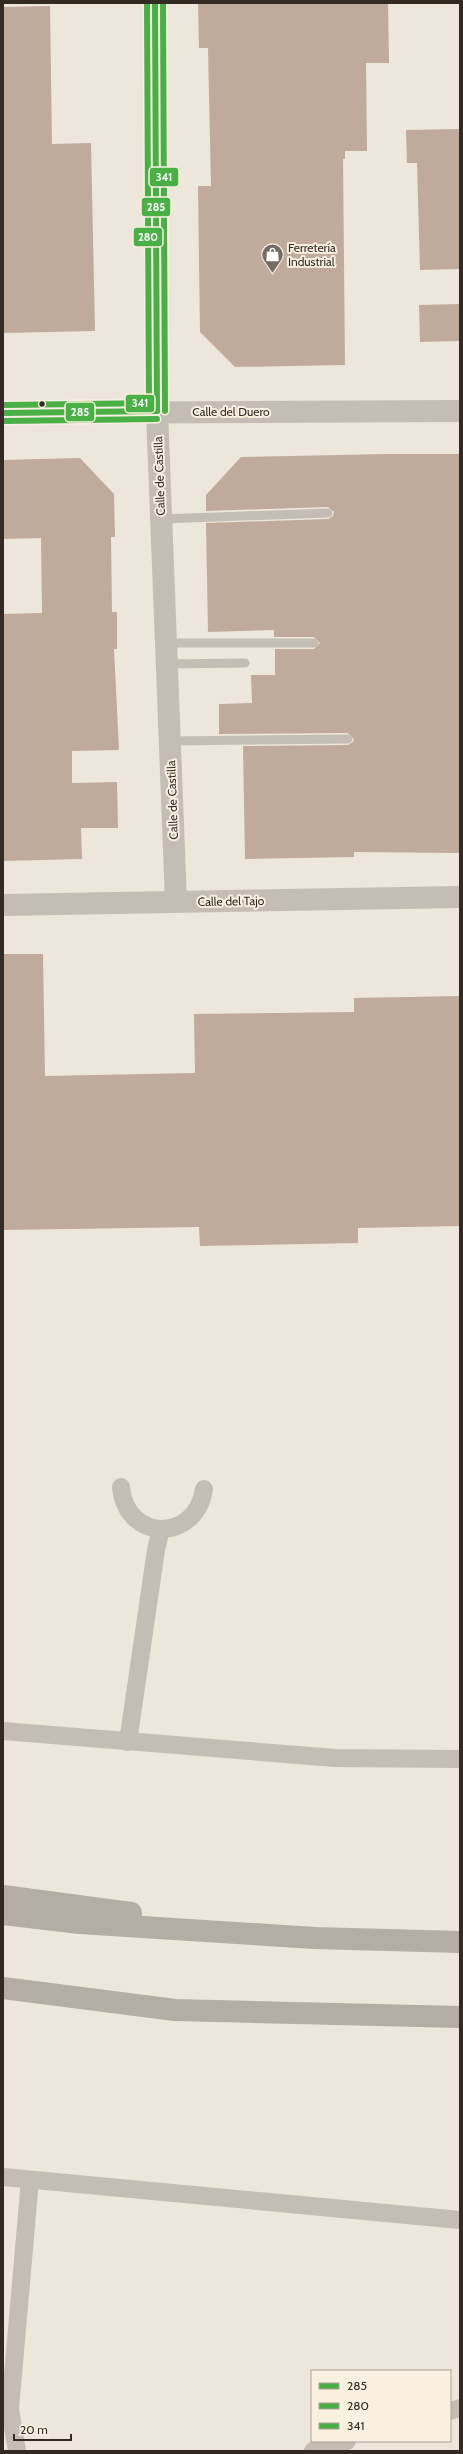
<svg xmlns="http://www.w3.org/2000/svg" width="463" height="2454" viewBox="0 0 463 2454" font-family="Cabin,sans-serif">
  <rect width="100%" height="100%" fill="#ece6db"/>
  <g fill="#c0aa9c">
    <path d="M198,3H388L389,63H366L367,151H345V159H343L345,365L235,367L200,332L198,186H211L208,48H199Z"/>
    <path d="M50,6L52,144L91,143L95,331L3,333V7Z"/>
    <path d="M460,129V269L420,270L417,163H407L406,130Z"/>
    <path d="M460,304V341L420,342L419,305Z"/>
    <path d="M387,454H460V853L354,852V857L245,859L243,746L348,745L353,742L354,739L348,733L219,734V704L252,703L251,675H275V649H314L320,643L314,637H274V630L208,632L206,523L328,519L333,516L334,512L328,507L206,511V495L241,457Z"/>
    <path d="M80,458L114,494L115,537H111L112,612H117V649H114L119,750L72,751V783L117,782L118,828H81L82,859L3,861V614L42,613L41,538L3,539V460Z"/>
    <path d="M3,954H43L45,1076L195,1073L194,1014L354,1012V998L460,996V1226L358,1228V1243L200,1246L199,1227L3,1230Z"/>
  </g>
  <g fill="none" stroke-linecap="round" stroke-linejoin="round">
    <g stroke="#c3bdb5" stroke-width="9">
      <path d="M161,519L328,513"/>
      <path d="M166,643H314"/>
      <path d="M166,664L245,663"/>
      <path d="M170,741L348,739"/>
    </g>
    <g stroke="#c3bdb5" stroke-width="18">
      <path d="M121,1487C126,1542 196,1543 204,1489"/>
      <path d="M3,1731L335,1758L460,1759"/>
      <path d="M128,1742L156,1550L161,1529"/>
      <path d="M3,2177L460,2220"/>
      <path d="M450,2411L460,2408"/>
      <path d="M17,2451L10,2409L30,2180"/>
      <path d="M313,2451L347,2441"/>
    </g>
    <g stroke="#c3bdb5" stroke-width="22">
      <path d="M155,3L157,411L176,902"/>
      <path d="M3,413L460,411"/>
      <path d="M3,905L460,897"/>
    </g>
    <g stroke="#b3ada5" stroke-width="22">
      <path d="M3,1896L131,1913"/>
      <path d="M3,1914L80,1923L315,1938L460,1942"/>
      <path d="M3,1988L175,2010L460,2017"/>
    </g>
    <defs>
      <g id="bus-1">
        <path d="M155,3L157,411"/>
        <path d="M3,413L157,411"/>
      </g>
      <g id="bus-2">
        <path d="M147,3L149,411"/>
        <path d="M3,421L157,419"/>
      </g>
      <g id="bus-3">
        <path d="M163,3L165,411"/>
        <path d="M3,405L157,403"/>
      </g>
    </defs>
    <use href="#bus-1" stroke="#faf0e1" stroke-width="9"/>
    <use href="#bus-2" stroke="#faf0e1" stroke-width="9"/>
    <use href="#bus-3" stroke="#faf0e1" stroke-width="9"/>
    <use href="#bus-1" stroke="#49b045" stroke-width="6"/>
    <use href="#bus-2" stroke="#49b045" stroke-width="6"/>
    <use href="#bus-3" stroke="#49b045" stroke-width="6"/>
  </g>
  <defs>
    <symbol id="shop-pin" viewBox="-11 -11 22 30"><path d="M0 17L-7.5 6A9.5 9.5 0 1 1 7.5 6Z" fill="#746c64" stroke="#faf0e1"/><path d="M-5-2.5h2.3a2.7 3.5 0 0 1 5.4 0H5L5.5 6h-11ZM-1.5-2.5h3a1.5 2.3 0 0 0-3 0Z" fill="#fff"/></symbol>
  </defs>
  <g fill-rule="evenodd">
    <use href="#shop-pin" x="260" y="242" width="25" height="34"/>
  </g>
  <circle fill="#332a24" stroke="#faf0e1" stroke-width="1.5" cx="42" cy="404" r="3.5"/>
  <g text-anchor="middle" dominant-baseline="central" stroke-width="4" stroke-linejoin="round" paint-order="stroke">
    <g font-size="12" fill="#332a24" stroke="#faf0e1" text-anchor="start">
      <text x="288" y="247">Ferretería<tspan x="288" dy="14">Industrial</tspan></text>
    </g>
    <g font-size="12" fill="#332a24" stroke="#faf0e1">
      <text x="231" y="411">Calle del Duero</text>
      <text transform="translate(159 476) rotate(-92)">Calle de Castilla</text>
      <text transform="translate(172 800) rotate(-92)">Calle de Castilla</text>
      <text transform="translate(231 901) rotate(-1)">Calle del Tajo</text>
    </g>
  </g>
  <g stroke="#faf0e1" stroke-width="1.5">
    <rect x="149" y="167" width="30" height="20" rx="4" fill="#49b045"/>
    <rect x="141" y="197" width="30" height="20" rx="4" fill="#49b045"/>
    <rect x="133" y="227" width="30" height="20" rx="4" fill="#49b045"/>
    <rect x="125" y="394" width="30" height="19" rx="4" fill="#49b045"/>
    <rect x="65" y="402" width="30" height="20" rx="4" fill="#49b045"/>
  </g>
  <g font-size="11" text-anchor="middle" font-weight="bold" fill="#fff">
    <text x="164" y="181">341</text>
    <text x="156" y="211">285</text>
    <text x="148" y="241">280</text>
    <text x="140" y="407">341</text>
    <text x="80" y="416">285</text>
  </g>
  <rect width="463" height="2454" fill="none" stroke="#332a24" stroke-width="8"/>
  <rect x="311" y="2370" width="140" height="72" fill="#faf0e1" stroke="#aaa195"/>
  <rect x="319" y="2383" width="20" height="6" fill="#49b045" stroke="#aaa195"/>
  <text x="347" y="2390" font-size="12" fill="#332a24">285</text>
  <rect x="319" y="2403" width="20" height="6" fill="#49b045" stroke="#aaa195"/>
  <text x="347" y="2410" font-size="12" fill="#332a24">280</text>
  <rect x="319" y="2423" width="20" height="6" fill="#49b045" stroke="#aaa195"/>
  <text x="347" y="2430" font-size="12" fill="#332a24">341</text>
  <path d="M14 2434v6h57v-6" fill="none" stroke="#332a24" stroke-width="2"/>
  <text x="20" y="2434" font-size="12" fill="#332a24" stroke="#faf0e1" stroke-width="3" paint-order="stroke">20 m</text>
</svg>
